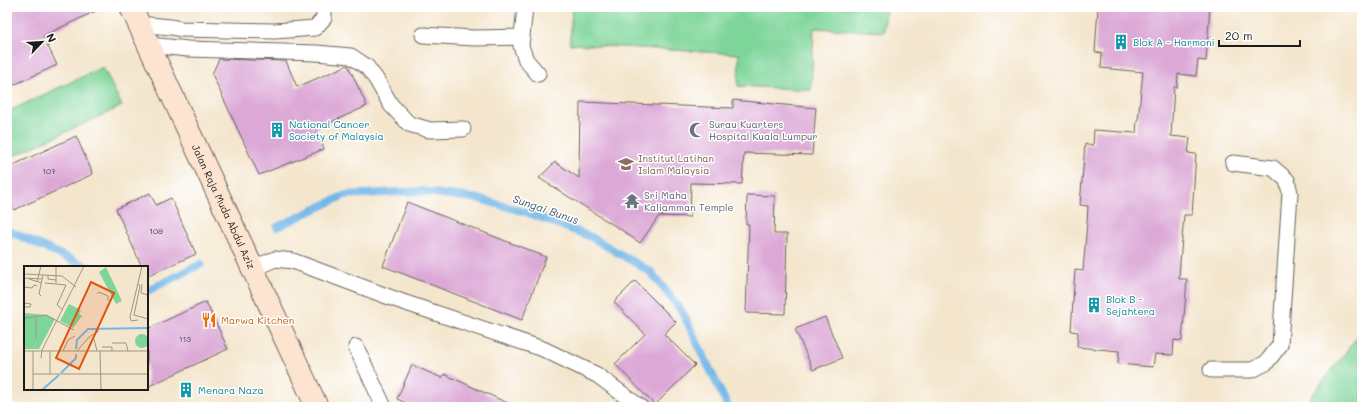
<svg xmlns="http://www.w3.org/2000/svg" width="1369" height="414" viewBox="0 0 1369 414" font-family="Mali,sans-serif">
  <rect width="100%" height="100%" fill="#fff"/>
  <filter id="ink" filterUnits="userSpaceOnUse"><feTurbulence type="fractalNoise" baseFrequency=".025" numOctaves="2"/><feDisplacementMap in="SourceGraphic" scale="8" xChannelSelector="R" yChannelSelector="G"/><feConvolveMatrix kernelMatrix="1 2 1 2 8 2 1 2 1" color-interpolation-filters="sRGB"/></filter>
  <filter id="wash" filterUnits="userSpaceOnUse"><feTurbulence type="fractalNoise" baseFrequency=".012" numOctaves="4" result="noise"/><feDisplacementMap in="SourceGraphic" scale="16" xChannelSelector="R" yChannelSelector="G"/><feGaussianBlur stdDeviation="0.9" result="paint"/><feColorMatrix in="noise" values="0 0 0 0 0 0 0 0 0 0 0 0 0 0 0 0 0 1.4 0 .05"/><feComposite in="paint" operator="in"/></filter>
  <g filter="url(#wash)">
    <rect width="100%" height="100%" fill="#f4e6cd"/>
    <g fill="#7ed59a" stroke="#4d785b">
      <path d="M572,7H886L884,32L814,28L811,90L738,86L739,54L570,44Z"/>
      <path d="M103,67L122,106L7,159V112Z"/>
      <path d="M1362,331V407H1303Z"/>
    </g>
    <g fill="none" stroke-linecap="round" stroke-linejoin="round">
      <g stroke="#72b7e8" stroke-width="8">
        <path d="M277,227L345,195L420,191L479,199L529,213L591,237L651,272L683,313L728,407"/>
        <path d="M7,230L87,267"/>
        <path d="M147,291L201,264"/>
      </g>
    </g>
    <g id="blocks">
      <g fill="#dca9d7">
        <path d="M7,7H104L43,36L57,65L7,88Z"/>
        <path d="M1098,7H1210L1206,61L1198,60L1196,76L1178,74L1177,87H1174L1171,136L1190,138L1188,153L1196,154L1192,215H1184L1180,263L1179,279H1187L1182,341L1174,340L1173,355L1155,354L1153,367L1118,364L1119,351L1077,347L1078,332L1071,331L1075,270L1083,271L1087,222L1088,206L1080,205L1085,144L1093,145L1094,130L1136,133L1137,120H1138L1143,72L1101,68L1102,53L1095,52Z"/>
        <path d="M219,59L286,61L297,87L348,65L367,106L316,129L324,149L259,175L212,74Z"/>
        <path d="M733,100L816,108L812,155L744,153L742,184L691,183L690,217L659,216L640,243L623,231L539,178L555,162L579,178L580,102L733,108Z"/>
        <path d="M76,136L93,174L14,210L7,196V168Z"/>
        <path d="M150,193L156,205L171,198L196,254L147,276V267H142L116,209Z"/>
        <path d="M747,195L775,196L774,234H787L785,314L746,313L749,224H746Z"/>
        <path d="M407,202L546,257L522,320L383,266Z"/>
        <path d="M635,281L676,322L664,334L695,365L655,405L615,364L645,334L614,302Z"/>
        <path d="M206,302L228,349L147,387V329Z"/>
        <path d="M825,317L842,358L813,370L795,329Z"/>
        <path d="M412,365L442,378L444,374L516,407H415L397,399Z"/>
      </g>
    </g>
  </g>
  <g filter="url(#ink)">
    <use href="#blocks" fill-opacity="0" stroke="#68635a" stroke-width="1"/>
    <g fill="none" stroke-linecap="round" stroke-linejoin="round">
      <defs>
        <g id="service">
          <path d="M525,7L521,46L526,60L538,74"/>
          <path d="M138,24L171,27L181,29L275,31L315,28L324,18V7"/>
          <path d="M423,35L474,38L522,37"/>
          <path d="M149,45L188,49L316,53L351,56L367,67L376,79L391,105L409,124L430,130L463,129"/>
          <path d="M252,269L275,259L293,261L400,301L543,349L597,375L640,407"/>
          <path d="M356,347L384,407"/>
          <path d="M1211,370H1252L1266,363L1280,345L1290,193L1287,180L1273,168L1233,163"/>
        </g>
        <g id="secondary">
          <path id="s1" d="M131,7L317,407"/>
        </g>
      </defs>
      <use href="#service" stroke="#68635a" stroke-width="17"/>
      <use href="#secondary" stroke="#68635a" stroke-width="24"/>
      <use href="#service" stroke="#fff" stroke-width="15"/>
      <use href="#secondary" stroke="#fde4d0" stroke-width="22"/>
    </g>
  </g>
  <defs>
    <symbol id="building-bare" viewBox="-9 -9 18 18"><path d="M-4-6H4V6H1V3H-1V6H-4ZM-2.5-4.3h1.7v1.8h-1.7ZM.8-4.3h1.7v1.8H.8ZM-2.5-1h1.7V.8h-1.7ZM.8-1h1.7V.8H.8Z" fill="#0f9aa8" stroke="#fff" stroke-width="2.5" paint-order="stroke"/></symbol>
    <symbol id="mosque-bare" viewBox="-9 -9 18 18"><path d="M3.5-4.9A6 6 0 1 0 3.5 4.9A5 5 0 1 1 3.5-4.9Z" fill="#6b7280" stroke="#fff" stroke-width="2.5" paint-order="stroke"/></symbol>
    <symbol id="school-bare" viewBox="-9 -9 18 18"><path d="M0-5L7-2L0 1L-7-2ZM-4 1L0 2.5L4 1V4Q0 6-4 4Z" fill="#8d6e63" stroke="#fff" stroke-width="2.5" paint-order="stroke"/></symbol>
    <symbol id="temple-bare" viewBox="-9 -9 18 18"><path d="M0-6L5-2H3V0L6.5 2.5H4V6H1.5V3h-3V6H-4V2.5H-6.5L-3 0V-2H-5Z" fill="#6b7280" stroke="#fff" stroke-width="2.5" paint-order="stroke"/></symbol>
    <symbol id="restaurant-bare" viewBox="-9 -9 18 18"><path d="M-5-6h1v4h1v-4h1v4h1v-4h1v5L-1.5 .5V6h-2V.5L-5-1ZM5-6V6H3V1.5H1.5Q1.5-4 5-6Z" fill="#e8710a" stroke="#fff" stroke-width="2.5" paint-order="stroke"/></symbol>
  </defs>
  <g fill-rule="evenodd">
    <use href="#building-bare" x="1110" y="31" width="22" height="22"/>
    <use href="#building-bare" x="266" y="119" width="22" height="22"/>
    <use href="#mosque-bare" x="686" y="119" width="22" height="22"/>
    <use href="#school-bare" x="615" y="153" width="22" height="22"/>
    <use href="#temple-bare" x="621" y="190" width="22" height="22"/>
    <use href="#building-bare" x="1083" y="294" width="22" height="22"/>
    <use href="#restaurant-bare" x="198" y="309" width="22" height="22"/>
    <use href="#building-bare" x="175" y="379" width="22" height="22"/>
  </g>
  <g text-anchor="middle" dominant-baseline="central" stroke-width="3" stroke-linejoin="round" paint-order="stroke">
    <g font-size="8" fill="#4c3f4b">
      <text x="49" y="171">107</text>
      <text x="156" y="231">109</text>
      <text x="185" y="339">113</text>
    </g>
    <g font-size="10" fill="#0d838f" stroke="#fff" text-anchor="start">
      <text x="1133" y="42">Blok A - Harmoni</text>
      <text x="289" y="124">National Cancer<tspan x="289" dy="12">Society of Malaysia</tspan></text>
      <text x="1106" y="299">Blok B -<tspan x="1106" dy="12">Sejahtera</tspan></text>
      <text x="198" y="390">Menara Naza</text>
    </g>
    <g font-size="10" fill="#5b616d" stroke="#fff" text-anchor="start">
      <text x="709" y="124">Surau Kuarters<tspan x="709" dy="12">Hospital Kuala Lumpur</tspan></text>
      <text x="644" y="195">Sri Maha<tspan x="644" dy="12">Kaliamman Temple</tspan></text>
    </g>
    <g font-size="10" fill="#785e54" stroke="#fff" text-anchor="start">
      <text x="638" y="158">Institut Latihan<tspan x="638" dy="12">Islam Malaysia</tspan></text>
    </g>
    <g font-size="10" fill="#1c1c1c" stroke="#fff">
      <text stroke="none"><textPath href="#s1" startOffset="220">Jalan Raja Muda Abdul Aziz</textPath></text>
    </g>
    <g font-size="10" fill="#c56008" stroke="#fff" text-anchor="start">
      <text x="221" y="320">Marwa Kitchen</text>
    </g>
    <g font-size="11" font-style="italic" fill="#3e5a6e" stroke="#fff">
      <text transform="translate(546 209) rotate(19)">Sungai Bunus</text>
    </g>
  </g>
  <g transform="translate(24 266)">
    <rect width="124" height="124" fill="#f4e6cd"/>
    <path d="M82,1L98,35L92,38L75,6ZM45,38L57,44L55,48L58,50L49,62L36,55ZM0,47L23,49L31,53L15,83H0ZM111 75a7 7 0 1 1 14 0a7 7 0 1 1-14 0Z" fill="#7ed59a"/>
    <path fill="none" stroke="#72b7e8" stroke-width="2" d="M52,83L53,74L64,63L124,62M37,107L52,92V88M18,124L35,109"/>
    <path fill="none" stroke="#9e9586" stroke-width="1" d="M0,8L38,10L52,21M24,9V13L32,14M0,12L18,13M5,13L18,17M13,16L17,0M21,17L42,19L33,39L39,44M32,17V0M114,18L116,20L110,49L124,53M118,18L117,27L124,29M0,21L8,22L10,19L13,20M73,28L75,26L84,30V35M17,30L15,28L19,9M0,37L7,38L6,41H0M12,51V73M0,52L22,49L50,64M114,54L107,55L106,51L118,0M70,73L73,85M88,77H102L104,85M78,81H88V85M0,85H124M39,85L44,74L51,70M53,85L65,71L75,65M76,85L77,124M17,92L18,84L60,0M9,108H124M26,108V85M9,124V85"/>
    <path fill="#de560d" fill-opacity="0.15" stroke="#de560d" stroke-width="2" d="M67,16L90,27L55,103L32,92Z"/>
    <rect width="124" height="124" fill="none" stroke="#1c1c1c" stroke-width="2"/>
  </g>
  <rect width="1369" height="414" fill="none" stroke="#fff" stroke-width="24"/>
  <g transform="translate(42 42) rotate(65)" stroke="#ffffff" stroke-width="3" paint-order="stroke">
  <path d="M0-3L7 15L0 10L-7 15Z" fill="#1c1c1c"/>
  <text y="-6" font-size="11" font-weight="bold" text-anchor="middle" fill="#1c1c1c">N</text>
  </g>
  <path d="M1219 40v6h81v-6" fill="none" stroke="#1c1c1c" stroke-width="2"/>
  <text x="1225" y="40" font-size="12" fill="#1c1c1c" stroke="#ffffff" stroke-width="3" paint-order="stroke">20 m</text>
</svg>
